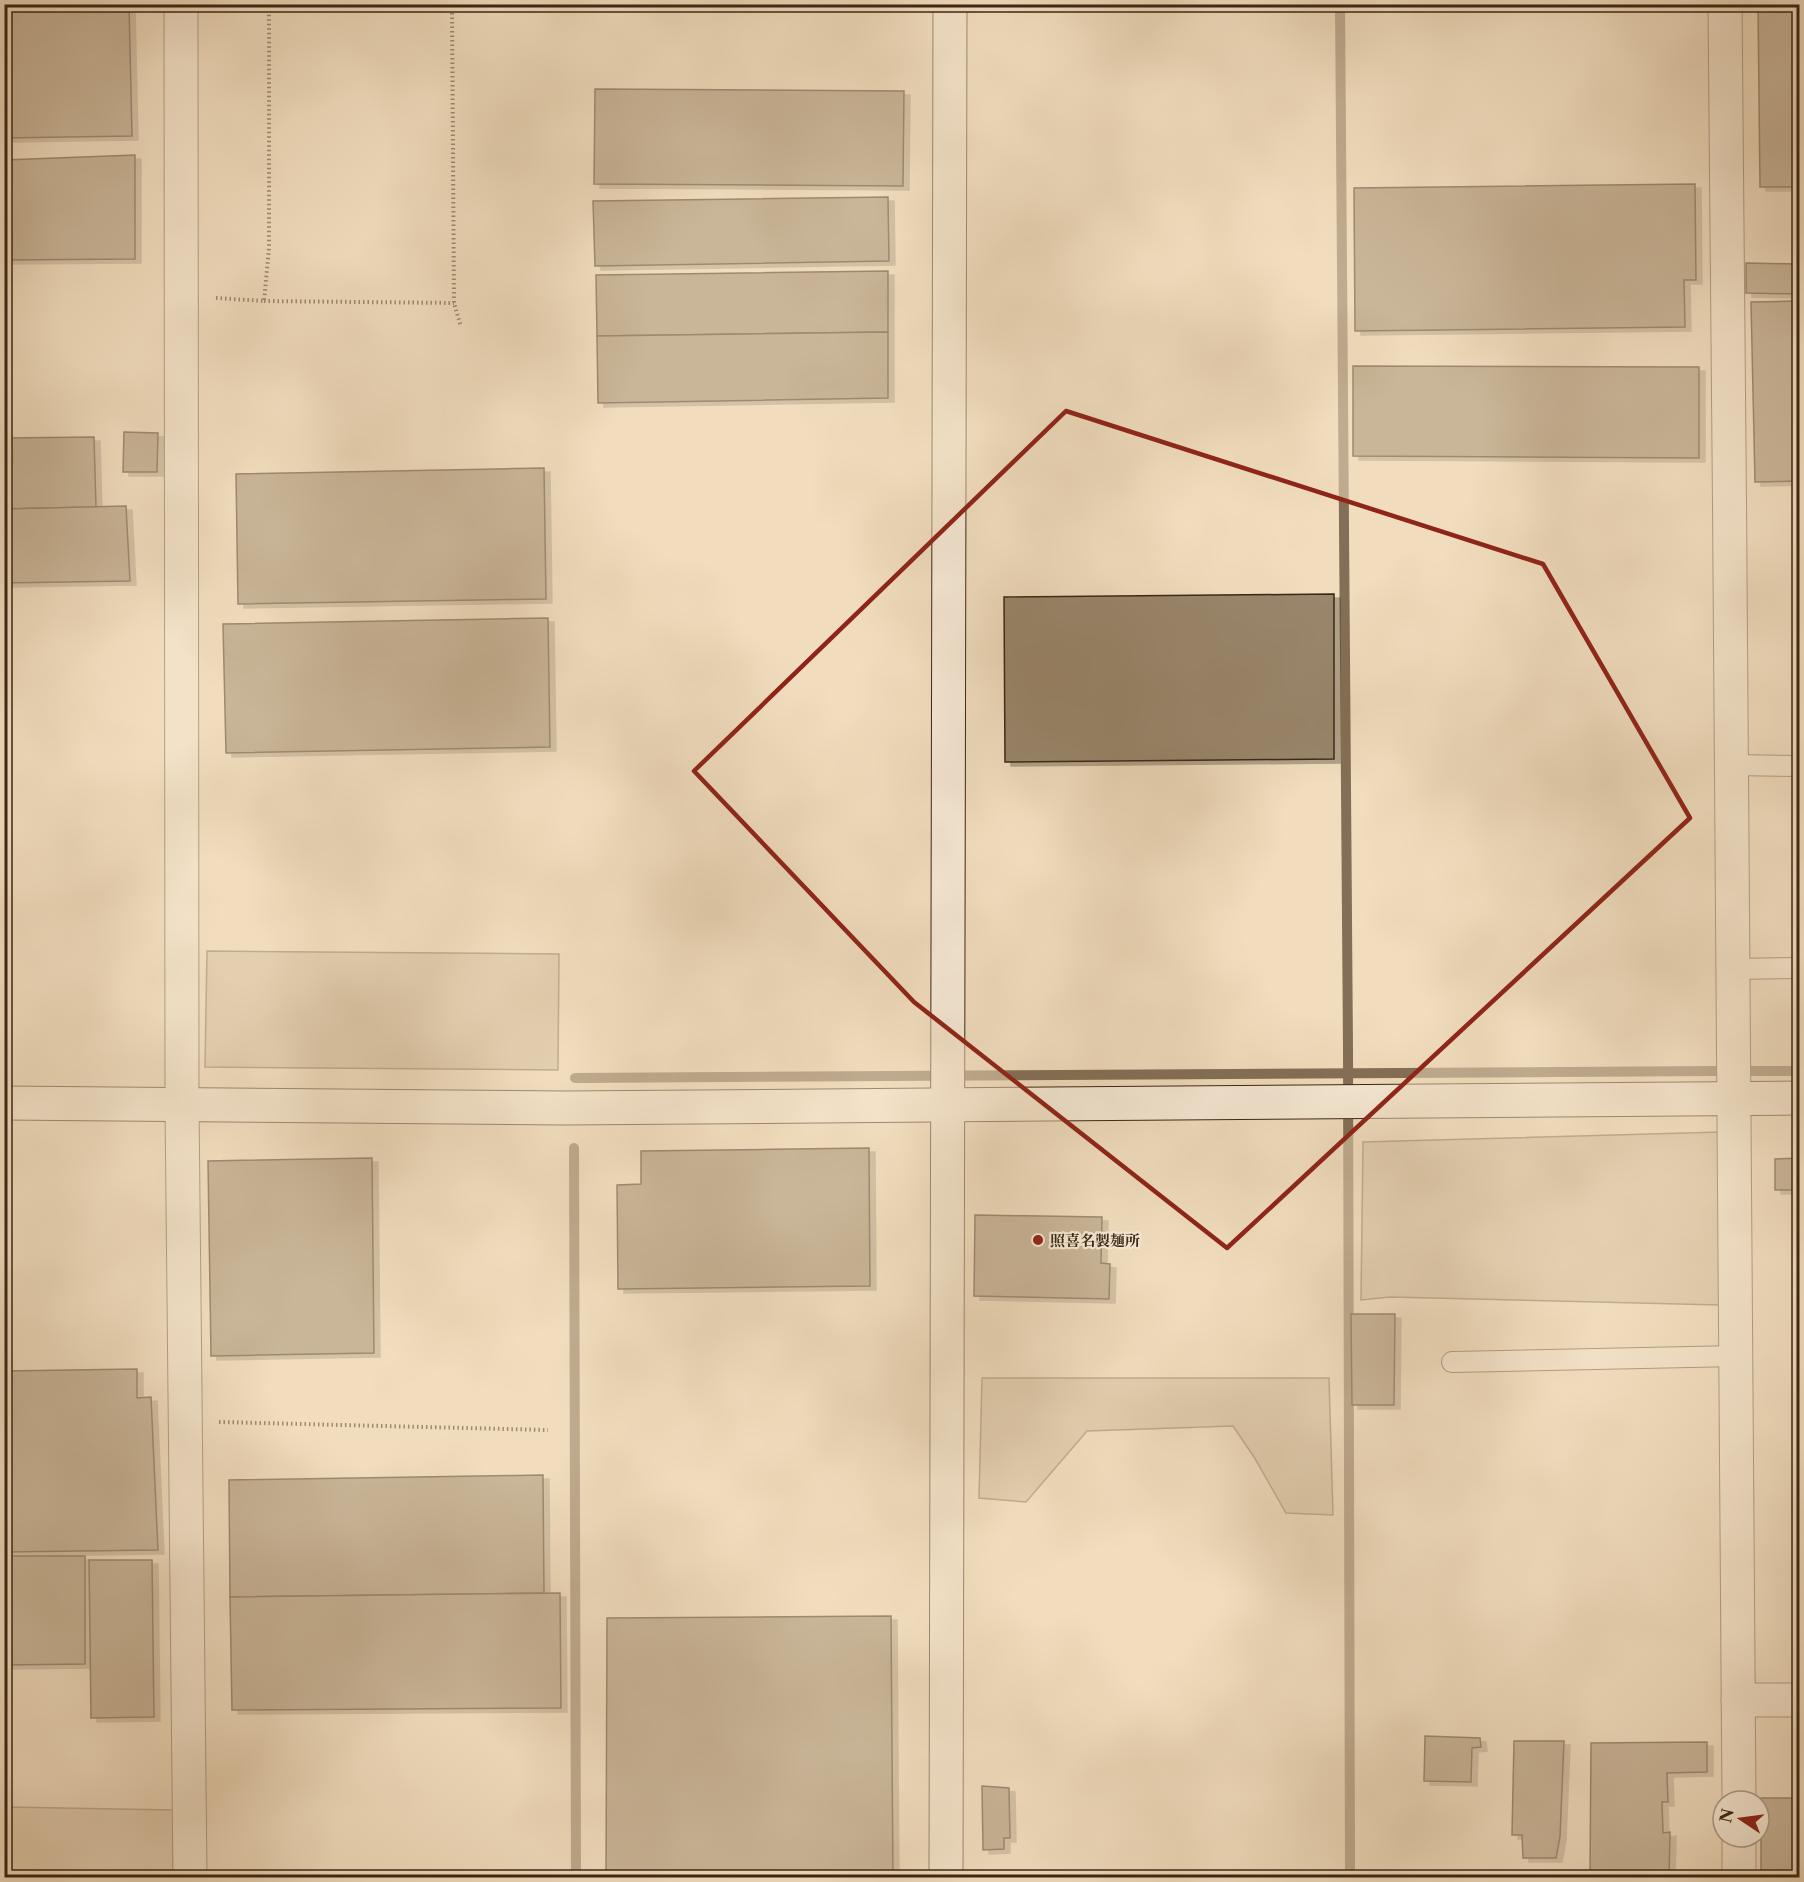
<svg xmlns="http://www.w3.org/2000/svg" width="1804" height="1882" viewBox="0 0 1804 1882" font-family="'Libre Caslon Text','Noto Serif JP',serif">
  <defs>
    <filter id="shadow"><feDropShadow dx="6" dy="4" stdDeviation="0" flood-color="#0004"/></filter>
  </defs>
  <rect width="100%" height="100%" fill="#f1ddbe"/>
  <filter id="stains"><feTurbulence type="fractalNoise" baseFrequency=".00333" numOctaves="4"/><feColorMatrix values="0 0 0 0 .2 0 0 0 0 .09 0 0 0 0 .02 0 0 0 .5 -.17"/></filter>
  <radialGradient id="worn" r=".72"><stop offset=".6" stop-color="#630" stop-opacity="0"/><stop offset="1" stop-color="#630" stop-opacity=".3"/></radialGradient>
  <g fill="#d2bea1" stroke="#86725a" stroke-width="1.5">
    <path d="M207,951L559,954L558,1070L205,1067Z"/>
    <path d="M1721,1132L1720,1305L1390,1297L1361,1300L1363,1142Z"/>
    <path d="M982,1378H1329L1333,1515L1286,1513L1254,1457L1233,1426L1087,1431L1026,1502L979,1498Z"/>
    <path d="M5,1807L173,1810V1877L5,1878Z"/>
  </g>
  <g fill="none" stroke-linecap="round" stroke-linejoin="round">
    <g stroke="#836f57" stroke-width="10">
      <path d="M1340,4L1348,1050L1350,1878"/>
      <path d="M1751,1071H1800"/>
      <path d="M575,1078L1716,1071"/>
      <path d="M574,1148L576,1878"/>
    </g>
  </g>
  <g fill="#99866c" stroke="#3a2714" stroke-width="1.5" filter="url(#shadow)">
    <path d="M4,4H129L132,136L4,138Z"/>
    <path d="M1758,4H1800V187H1760Z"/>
    <path d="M595,89L904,91L903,186L594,184Z"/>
    <path d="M135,155V259L4,260V160Z"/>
    <path d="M1695,184L1696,280H1684L1685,327L1355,331L1354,188Z"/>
    <path d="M888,197L889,261L595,266L593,201Z"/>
    <path d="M1746,263L1800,264V294L1746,293Z"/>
    <path d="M888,271V332L597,336L596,275Z"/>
    <path d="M1800,301V481L1755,482L1751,302Z"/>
    <path d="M888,332V398L598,403L597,336Z"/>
    <path d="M1353,366L1699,367V458L1353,456Z"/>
    <path d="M124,432L158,433L157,472H123Z"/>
    <path d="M94,437L96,507L4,509V438Z"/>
    <path d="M544,468L546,599L238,604L236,474Z"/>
    <path d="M126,506L130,581L4,583V509Z"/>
    <path d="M1334,594V759L1005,762L1004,597Z"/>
    <path d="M548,618L550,747L226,753L223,624Z"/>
    <path d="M869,1148L870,1286L618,1289L617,1185L641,1184V1151Z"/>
    <path d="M372,1158L374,1353L211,1356L208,1161Z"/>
    <path d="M1800,1158V1190H1775V1159Z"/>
    <path d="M975,1215L1102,1217L1101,1263L1110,1264L1109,1299L974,1296Z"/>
    <path d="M1351,1314H1395L1394,1405H1352Z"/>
    <path d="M137,1369V1398L151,1397L158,1550L4,1552V1371Z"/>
    <path d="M543,1475L544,1593L230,1597L229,1480Z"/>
    <path d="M4,1556H85V1664L4,1665Z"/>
    <path d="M89,1560H152L154,1717L91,1718Z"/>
    <path d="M560,1593L561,1708L232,1710L230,1597Z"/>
    <path d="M891,1616L893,1878H606L607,1618Z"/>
    <path d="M1425,1736L1480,1738L1481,1747L1472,1748L1471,1782L1424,1781Z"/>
    <path d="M1514,1741H1564L1560,1837L1556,1858H1523L1522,1835H1512Z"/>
    <path d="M1707,1742V1772L1667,1773L1668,1802H1662L1663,1833L1670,1832L1669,1878H1590L1591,1743Z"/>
    <path d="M982,1786L1009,1788L1010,1838H1004V1849L983,1850Z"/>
    <rect x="1761" y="1798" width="39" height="80"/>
    <path d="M1425,1871H1444L1443,1878H1426Z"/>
  </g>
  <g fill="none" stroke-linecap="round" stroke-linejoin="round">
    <defs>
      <g id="lane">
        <path d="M1731,765L1800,766"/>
        <path d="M1732,969L1800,968"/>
        <path d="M1452,1362L1737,1356"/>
      </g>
      <g id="street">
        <path d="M181,4L182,1105L190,1878"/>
        <path d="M1725,4C1730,603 1737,1202 1739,1801"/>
        <path d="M1738,1700H1800"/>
        <path d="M1739,1837V1878"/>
      </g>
      <g id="secondary">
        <path d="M4,1103L564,1108L1800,1098"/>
        <path d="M946,1878L950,4"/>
      </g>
    </defs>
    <use href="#lane" stroke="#68543e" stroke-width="22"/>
    <use href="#street" stroke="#68543e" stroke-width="35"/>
    <use href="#secondary" stroke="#3a2714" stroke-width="35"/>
    <g stroke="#3a2714" stroke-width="4" stroke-dasharray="1.5 3" stroke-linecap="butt">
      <path d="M452,4L454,303L461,327"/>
      <path d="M216,298L264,301L269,248V4"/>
      <path d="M264,301L454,303"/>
      <path d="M219,1422L548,1430"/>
    </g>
    <use href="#lane" stroke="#f6e9d5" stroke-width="20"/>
    <use href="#street" stroke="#f6e9d5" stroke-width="33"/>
    <use href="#secondary" stroke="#f6e9d5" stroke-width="33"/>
  </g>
  <path d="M0 0H1804V1882H0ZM1066,411L1543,564L1690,818L1227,1248L914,1002L694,771Z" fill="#f1ddbe" fill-opacity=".55" fill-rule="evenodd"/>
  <path fill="none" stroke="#8f2418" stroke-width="4.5" stroke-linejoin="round" d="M1066,411L1543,564L1690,818L1227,1248L914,1002L694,771Z"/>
  <circle fill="#8f2418" stroke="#f6e9d5" stroke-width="2" cx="1038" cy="1240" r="6"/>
  <g text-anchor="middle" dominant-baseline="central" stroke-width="4.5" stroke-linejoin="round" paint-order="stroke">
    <g font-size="15" font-weight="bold" fill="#3a2714" stroke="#f6e9d5" text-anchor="start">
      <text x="1050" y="1240">照喜名製麺所</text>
    </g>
  </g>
  <rect width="1804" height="1882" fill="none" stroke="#f1ddbe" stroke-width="24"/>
  <rect x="6" y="6" width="1792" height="1870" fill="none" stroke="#3a2714" stroke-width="3"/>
  <rect x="12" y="12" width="1780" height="1858" fill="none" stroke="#3a2714" stroke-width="1.5"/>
  <g transform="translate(1741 1819) rotate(283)"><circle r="28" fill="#f6e9d5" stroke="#ab9b88" stroke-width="1.5"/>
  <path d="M0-4.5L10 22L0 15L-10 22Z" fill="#8f2418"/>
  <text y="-9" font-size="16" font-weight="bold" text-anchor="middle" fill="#3a2714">N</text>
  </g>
  <rect width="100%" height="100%" filter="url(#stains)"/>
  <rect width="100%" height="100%" fill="url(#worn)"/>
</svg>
